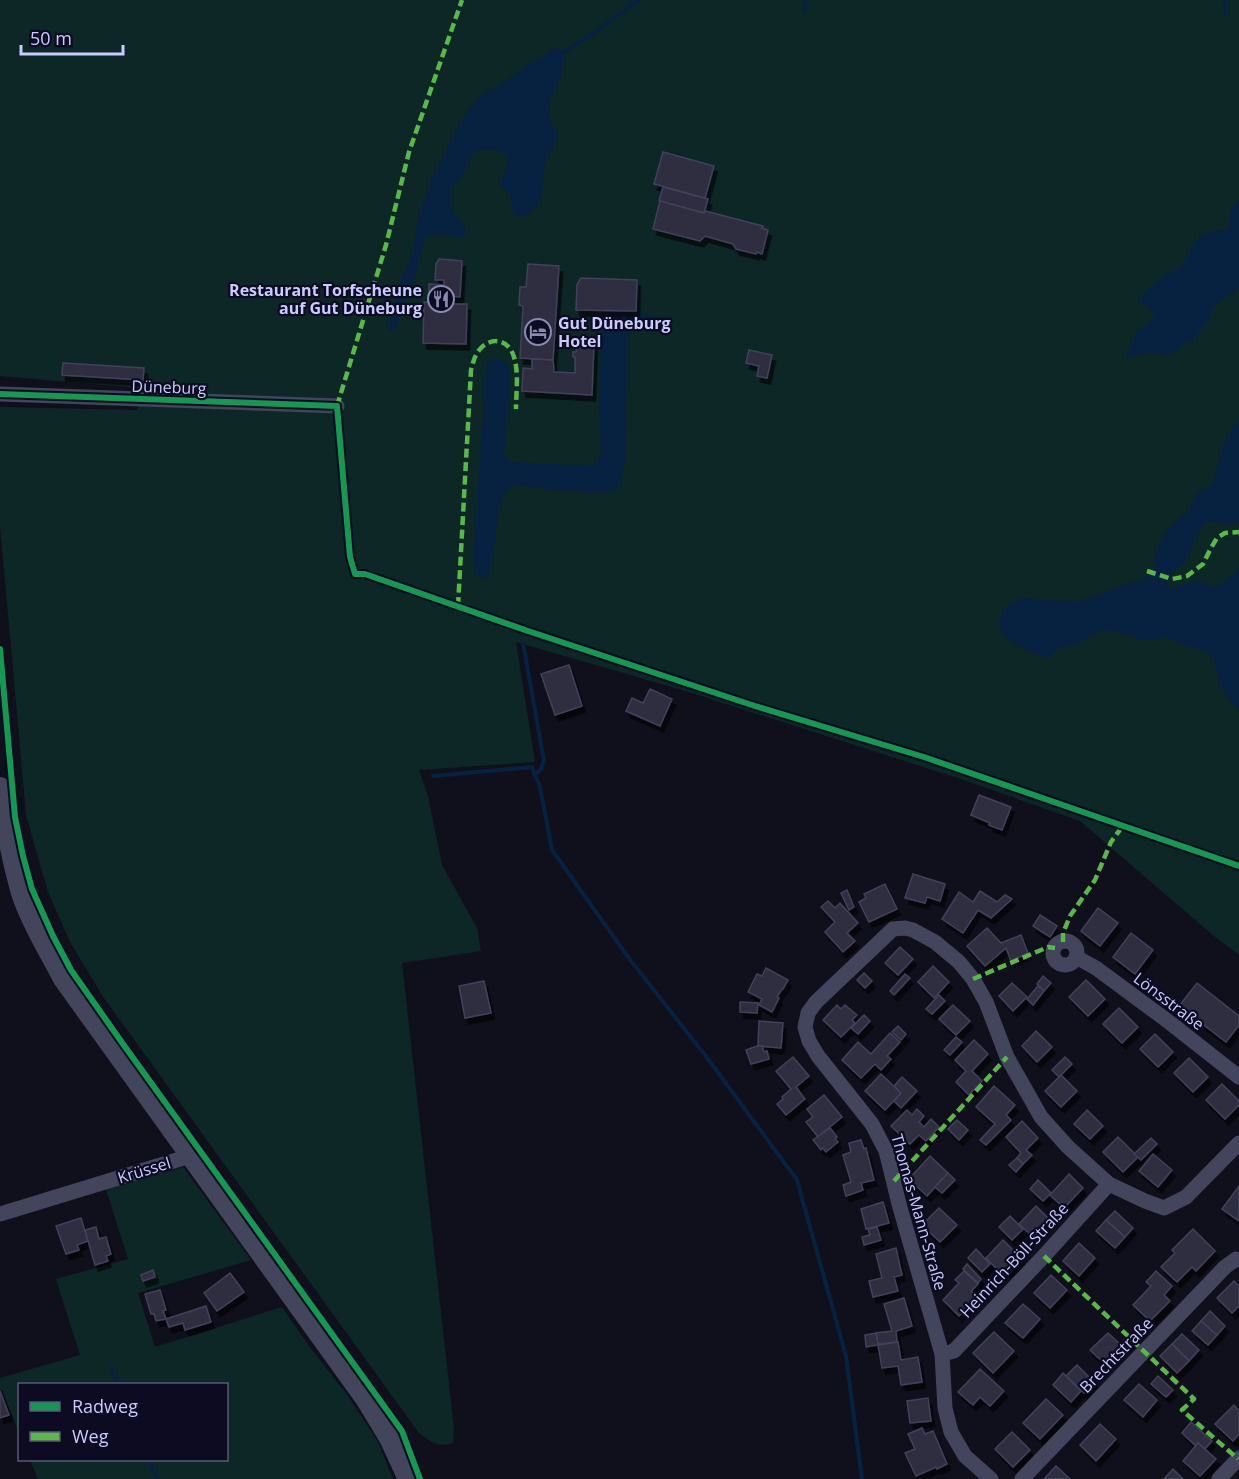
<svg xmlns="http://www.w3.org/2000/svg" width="1239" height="1479" viewBox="0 0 1239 1479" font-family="'Open Sans',sans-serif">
  <defs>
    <filter id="shadow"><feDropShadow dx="3.5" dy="6" stdDeviation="0" flood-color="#0009"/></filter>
  </defs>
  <rect width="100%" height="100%" fill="#10101c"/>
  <g fill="#0d2726">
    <path d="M0,0H1239V955L1214,936L1080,821L964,780L689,692L516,642L535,762L419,770L428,796L442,865L477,928L481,951L402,963L454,1429L453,1443C438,1448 431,1442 419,1433L104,998L70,942L48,892L26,815L0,525V407L137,410L140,388L0,376Z"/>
    <path d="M183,1167L251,1260L138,1293L155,1347L282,1307L309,1346L348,1396L378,1442L393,1479H38L30,1460H226V1384H20L19,1433L2,1390H0V1378L80,1355L56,1279L128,1259L106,1189Z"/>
  </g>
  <g fill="#072240">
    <path d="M555,48L564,52C568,79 542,96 550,119C552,125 556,130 558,136C556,145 549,152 546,162C538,188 552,201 521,218C508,211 515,206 510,196C507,191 503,187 499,184C502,178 506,171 507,165C510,146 483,149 473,152C469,158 468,164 465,170C463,175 459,178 456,182C450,191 450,200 453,210C456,223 473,225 462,238L437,234L425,237L415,276L396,328L391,331L388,329L401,279L411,258L418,218L432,178L464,116L480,97Z"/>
    <path d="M1239,201V288L1221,301L1212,310L1208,321L1191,342H1187L1179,349L1168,355L1150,352L1125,359L1136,331C1144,326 1157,322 1153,310L1140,302C1142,291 1160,278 1170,273C1174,270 1178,269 1182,265C1190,257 1190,243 1199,237C1207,231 1217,230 1226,230L1230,223C1228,214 1231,207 1239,201Z"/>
    <path d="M603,312C618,313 651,310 661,322L660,326L633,325L629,328L626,411L625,464C622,472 622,481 618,489C596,499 539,486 513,485L505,492L500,504L491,566L486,579L477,577L473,565L483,415L484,381L487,363L491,359C497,359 504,359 508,365C513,375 505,438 504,454L507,459L512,462L594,466L601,455L599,398Z"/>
    <path d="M1239,422V522L1227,525L1219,522H1208L1201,527L1186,560L1176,569L1167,582L1169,587L1180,586L1193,581L1201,582L1214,587L1223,583L1239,569V710C1231,701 1222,690 1218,679C1216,672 1218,664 1212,657C1204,648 1193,649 1183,645C1177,642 1172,639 1166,638C1158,638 1151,641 1143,640C1126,637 1116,627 1098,632C1090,635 1085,640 1078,643C1072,646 1065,646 1060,648C1054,651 1052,657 1045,658C1028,650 988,638 1002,613C1006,604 1015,600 1024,598L1076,602L1145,578L1150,572L1154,563L1156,552L1165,533L1189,510L1198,492L1211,485C1220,467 1221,433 1239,422Z"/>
  </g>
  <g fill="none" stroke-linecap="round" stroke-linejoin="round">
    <g stroke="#072240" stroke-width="4">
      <path d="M1225,0L1226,15"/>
      <path d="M805,11V0"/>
      <path d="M564,52L594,33L639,0"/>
      <path d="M523,643L544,761L541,769L535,775L540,787L552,850L628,957L708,1059L797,1180L846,1356L862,1479"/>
      <path d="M433,776L532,767L535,775"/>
      <path d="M111,1369L118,1384"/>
      <path d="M149,1460L157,1479"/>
    </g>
  </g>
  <g fill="#2d2d3f" stroke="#42415b" stroke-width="1.5" filter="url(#shadow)">
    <path d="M663,152L714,166L705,198L654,184Z"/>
    <path d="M663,187L708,199L704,213L659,201Z"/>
    <path d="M660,201L704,213L705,211L763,226L762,228L768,230L762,254L757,252L756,254L736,249L733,244L705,236L700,241L653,229Z"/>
    <path d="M439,259L462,261L460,297L453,296V304H467L466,344L423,343L424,302H429V284L444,285V280H435L436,264Z"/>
    <path d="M528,264L559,266L553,360L520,358L523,306L519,305L520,287H526Z"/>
    <path d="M581,278L637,280L636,311L576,310L577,285Z"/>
    <path d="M577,341L594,342L592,395L522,391L523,368L532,369V359L553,360L554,372L575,373V357H573V352H576Z"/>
    <path d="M749,350L772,355L767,378L757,376L759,366L746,363Z"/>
    <path d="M63,363L144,368L143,380L62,375Z"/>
    <path d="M569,665L582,706L555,715L541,674Z"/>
    <path d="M650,689L672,699L660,726L626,711L632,698L643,703Z"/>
    <path d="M979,795L1011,807L1002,830L989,825L990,823L971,815Z"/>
    <path d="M913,874L945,884L940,901L927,897L925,903L905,898Z"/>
    <path d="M885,884L897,909L869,922L859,902L866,898L864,894Z"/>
    <path d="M847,890L854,907L849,910L841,893Z"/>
    <path d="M980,891L997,902L1005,895L1012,899L991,918L978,910L963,933L942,919L959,892L973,902Z"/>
    <path d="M828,901L835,908L840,903L858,923L847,933L855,941L843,952L825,932L835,922L821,907Z"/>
    <path d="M1098,908L1118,923L1100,946L1081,931Z"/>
    <path d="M1040,915L1057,926L1050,937L1033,926Z"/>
    <path d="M987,928L1001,943L1021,935L1028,953L1011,961L1006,948L985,966L967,946Z"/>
    <path d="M1131,933L1153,950L1135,974L1113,957Z"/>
    <path d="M900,947L913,959L898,975L885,963Z"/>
    <path d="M933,966L949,982L934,998L918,982Z"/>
    <path d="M766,968L788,980L783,989H782L777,997L779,998L772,1012L759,1005L762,999L748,992L757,974L762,976Z"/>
    <path d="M864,973L872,981L865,988L857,980Z"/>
    <path d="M905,974L910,978L894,995L890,991Z"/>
    <path d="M1043,976L1051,983L1044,991L1037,984Z"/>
    <path d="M1086,980L1105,999L1088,1016L1069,997Z"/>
    <path d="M484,981L491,1013L465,1018L459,986Z"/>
    <path d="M1012,983L1027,997L1013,1011L999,996Z"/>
    <path d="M1197,983L1239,1016V1025L1226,1042L1179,1006Z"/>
    <path d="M1038,986L1044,991L1033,1005L1027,999Z"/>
    <path d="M939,995L945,1001L932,1014L926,1009Z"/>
    <path d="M740,1002L758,1003L757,1013L740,1012Z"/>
    <path d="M837,1005L841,1009L845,1005L857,1015L852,1020L855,1023L841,1037L823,1020Z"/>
    <path d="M953,1005L970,1021L956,1035L939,1019Z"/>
    <path d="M1119,1008L1138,1027L1122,1043L1103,1024Z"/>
    <path d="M864,1015L870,1021L858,1034L851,1028Z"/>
    <path d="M759,1021L783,1023L781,1048L758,1046Z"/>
    <path d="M898,1026L906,1034L901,1040L892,1032Z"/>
    <path d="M1036,1031L1052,1047L1037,1062L1022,1046Z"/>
    <path d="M890,1033L900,1042L887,1056L891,1059L881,1070L875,1064L861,1078L842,1060L858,1042L871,1054Z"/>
    <path d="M1155,1034L1173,1052L1158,1067L1140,1049Z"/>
    <path d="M956,1037L962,1042L950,1055L944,1050Z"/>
    <path d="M974,1040L988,1054L972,1071L982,1081L969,1095L956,1082L966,1071L955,1060Z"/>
    <path d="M757,1046H762L764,1052L767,1051L769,1059L751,1064L746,1050Z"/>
    <path d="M793,1057L809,1076L796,1087L805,1099L786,1115L777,1104L783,1099L782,1097L791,1089L776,1071Z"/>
    <path d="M1065,1057L1072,1064L1059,1077L1052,1070Z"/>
    <path d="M1189,1058L1208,1077L1193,1092L1174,1073Z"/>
    <path d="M881,1074L901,1093L885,1110L865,1091Z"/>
    <path d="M1061,1075L1077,1091L1061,1107L1045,1091Z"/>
    <path d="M902,1077L917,1091L901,1108L894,1101L901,1093L894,1086Z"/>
    <path d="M1222,1084L1239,1101V1105L1225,1119L1206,1100Z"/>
    <path d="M994,1086L1015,1105L1006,1115L1011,1120L986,1145L980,1140L995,1124L976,1107Z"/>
    <path d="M824,1095L842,1117L818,1137L806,1122L813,1117L807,1109Z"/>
    <path d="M917,1109L924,1116L919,1122L924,1127L931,1119L939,1127L926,1141L919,1135L910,1144L891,1126L907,1110L912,1115Z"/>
    <path d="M1087,1110L1103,1126L1090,1139L1074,1124Z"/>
    <path d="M957,1120L968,1130L959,1140L948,1129Z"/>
    <path d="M1022,1121L1038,1138L1026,1150L1032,1155L1023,1164L1017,1158L1021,1153L1006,1137Z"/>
    <path d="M830,1128L837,1137L835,1139L838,1142L826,1152L823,1148L821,1150L813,1140Z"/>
    <path d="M1118,1137L1138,1157L1123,1172L1103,1152Z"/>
    <path d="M1151,1138L1157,1144L1141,1160L1134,1154Z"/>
    <path d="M861,1140L864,1149L866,1148L874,1180L861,1183L863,1190L846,1196L843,1185L851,1182L843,1155L851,1152L849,1143Z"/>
    <path d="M1153,1154L1172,1170L1158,1187L1139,1171Z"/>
    <path d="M930,1156L948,1173L927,1196L909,1179Z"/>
    <path d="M1017,1158L1023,1164L1016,1172L1009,1165Z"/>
    <path d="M948,1173L955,1180L942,1193L935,1187Z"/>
    <path d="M1069,1174L1083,1188L1064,1208L1050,1195Z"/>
    <path d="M1038,1180L1051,1193L1043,1201L1030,1189Z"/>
    <path d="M1239,1186V1221L1222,1209Z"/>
    <path d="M883,1202L889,1223L866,1229L861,1209Z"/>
    <path d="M1036,1206L1050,1220L1034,1238L1019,1224Z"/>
    <path d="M939,1208L957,1225L940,1242L922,1225Z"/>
    <path d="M1115,1211L1133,1228L1125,1237L1106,1220Z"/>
    <path d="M1010,1216L1023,1229L1012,1240L999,1227Z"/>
    <path d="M81,1218L88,1241L77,1245L79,1250L66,1254L56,1226Z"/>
    <path d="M1106,1220L1125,1237L1115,1248L1096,1231Z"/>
    <path d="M96,1227L99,1239L106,1237L111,1254L106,1256L108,1261L95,1265L85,1230Z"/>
    <path d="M877,1227L881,1240L864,1245L862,1237L870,1235L868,1229Z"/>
    <path d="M1193,1229L1215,1251L1196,1271L1192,1267L1177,1282L1161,1267L1175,1253L1172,1250Z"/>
    <path d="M1003,1240L1021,1258L1008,1272L1003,1268L1000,1272L986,1258Z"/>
    <path d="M1079,1243L1095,1258L1079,1276L1063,1261Z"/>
    <path d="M896,1248L902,1275L894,1277L898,1291L873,1297L869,1281L882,1278L876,1254Z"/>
    <path d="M976,1249L990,1264L982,1272L968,1258Z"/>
    <path d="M967,1264L981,1279L978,1283L963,1269Z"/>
    <path d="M153,1270L155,1277L143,1281L141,1275Z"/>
    <path d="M964,1271L978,1284L971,1291L978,1297L959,1316L943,1300L959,1283L955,1280Z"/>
    <path d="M1156,1271L1172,1286L1164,1295L1170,1301L1150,1321L1133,1305L1151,1286L1146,1282Z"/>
    <path d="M230,1273L244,1292L217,1311L204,1293Z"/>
    <path d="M1051,1275L1067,1290L1050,1308L1034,1293Z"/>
    <path d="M1234,1281L1239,1286V1306L1232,1313L1217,1298Z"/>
    <path d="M160,1290L166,1310L163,1311L166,1319L156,1321L154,1314H151L145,1294Z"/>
    <path d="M904,1298L912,1326L896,1331L897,1342L878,1344L876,1333L892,1331L884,1304Z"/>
    <path d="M1023,1304L1040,1319L1023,1338L1005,1323Z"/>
    <path d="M206,1306L211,1322L185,1330L183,1323L169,1327L166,1319Z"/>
    <path d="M1210,1311L1225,1326L1217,1335L1201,1321Z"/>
    <path d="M1201,1321L1217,1335L1208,1345L1192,1331Z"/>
    <path d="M994,1332L1014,1351L993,1373L973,1353Z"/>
    <path d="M876,1333L878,1345L866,1347L865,1335Z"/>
    <path d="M1108,1333L1123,1347L1106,1365L1090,1350Z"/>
    <path d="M1182,1334L1199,1350L1189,1361L1172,1344Z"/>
    <path d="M898,1342L901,1360L918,1357L922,1382L901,1385L898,1366L882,1368L878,1345Z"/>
    <path d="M1172,1344L1189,1361L1177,1373L1160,1356Z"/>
    <path d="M1077,1365L1094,1382L1084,1393L1066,1376Z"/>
    <path d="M980,1369L1004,1391L990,1406L980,1397L973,1405L958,1392Z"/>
    <path d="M1063,1373L1081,1391L1071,1402L1053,1385Z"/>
    <path d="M1158,1376L1173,1390L1166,1397L1151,1384Z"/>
    <path d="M1139,1384L1157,1400L1143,1417L1124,1400Z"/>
    <path d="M0,1391L9,1415L0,1418Z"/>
    <path d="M928,1398L931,1421L910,1423L907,1401Z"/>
    <path d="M1046,1399L1063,1415L1040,1439L1023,1423Z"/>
    <path d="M1234,1405L1239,1411V1434L1233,1441L1215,1424Z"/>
    <path d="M1191,1422L1212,1441L1205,1449L1198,1443L1196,1446L1182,1433Z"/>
    <path d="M1100,1424L1116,1439L1096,1461L1080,1445Z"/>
    <path d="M922,1428L925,1434L933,1431L947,1464L937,1469L936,1467L916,1476L905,1453L915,1449L908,1434Z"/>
    <path d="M1012,1432L1030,1450L1013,1467L995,1449Z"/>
    <path d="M1198,1443L1216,1459L1200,1476L1183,1461Z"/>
    <path d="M1056,1466L1070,1479H1044Z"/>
    <path d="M1173,1469L1183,1479H1164Z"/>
  </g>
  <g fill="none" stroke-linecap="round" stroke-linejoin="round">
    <g stroke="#43455d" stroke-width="15">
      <path d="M0,394L337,406"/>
      <circle cx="1065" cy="953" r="12"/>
      <path d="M1076,957L1096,968L1169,1022L1239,1077"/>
      <path d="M0,1214L190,1156"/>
      <path d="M942,1354L954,1351L1044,1256L1109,1184"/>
      <path d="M991,1479L965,1456L951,1432L945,1408L942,1354L899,1204L886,1151L872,1124L818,1056L809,1041L805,1027L808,1013L816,1002L893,929L905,928L913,930L935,942L959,962L973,979L986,1002L1007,1057L1041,1117L1068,1147L1109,1184L1145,1201L1164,1208L1186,1197L1239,1143"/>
      <path d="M1022,1479L1225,1267L1236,1259L1239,1260"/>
      <path d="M1219,1479L1239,1458"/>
    </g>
    <path stroke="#43455d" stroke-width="20" d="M0,787C5,824 11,860 22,896C32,925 49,952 63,979L366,1400L389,1438L408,1479"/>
    <g stroke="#58b947" stroke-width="4.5" stroke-dasharray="9 4.5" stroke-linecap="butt">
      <path d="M337,406L386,245L409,152L462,0"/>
      <path d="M1147,571L1172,579L1187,576L1203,564L1211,548L1217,538L1225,533L1239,532"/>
      <path d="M458,606L471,370C473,362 475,354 481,348C493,336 509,340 514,357C519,373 516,392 516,409"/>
      <path d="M1063,942V933L1070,916L1095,880L1111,842L1122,827"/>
      <path d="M973,979L1048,947L1055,948"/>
      <path d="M894,1181L1007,1057"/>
      <path d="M1044,1256L1194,1399L1182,1410L1238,1459"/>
    </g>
    <defs>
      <g id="cycleway">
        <path d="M0,394L337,406L350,557L355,574H365L528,631L755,706L924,757L1239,866"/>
        <path d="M0,649L15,817L23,856L32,889L53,936L71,970L123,1044L402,1431L420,1479"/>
      </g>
    </defs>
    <use href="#cycleway" stroke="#0c0b21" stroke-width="10"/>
    <use href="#cycleway" stroke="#139951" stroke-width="6"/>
  </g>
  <defs>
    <symbol id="restaurant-ring" viewBox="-11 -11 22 22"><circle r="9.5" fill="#0c0b21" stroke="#898ab0" stroke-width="1.5"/><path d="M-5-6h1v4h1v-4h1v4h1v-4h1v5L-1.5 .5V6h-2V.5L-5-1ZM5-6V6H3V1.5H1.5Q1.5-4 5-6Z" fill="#898ab0"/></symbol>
    <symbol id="hotel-ring" viewBox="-11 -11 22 22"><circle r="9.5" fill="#0c0b21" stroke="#898ab0" stroke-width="1.5"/><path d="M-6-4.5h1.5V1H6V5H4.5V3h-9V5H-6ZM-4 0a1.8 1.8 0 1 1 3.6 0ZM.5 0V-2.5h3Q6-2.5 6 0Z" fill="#898ab0"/></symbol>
  </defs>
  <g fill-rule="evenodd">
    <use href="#restaurant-ring" x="426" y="284" width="30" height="30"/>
    <use href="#hotel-ring" x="523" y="317" width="30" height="30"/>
  </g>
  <g text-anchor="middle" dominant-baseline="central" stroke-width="4.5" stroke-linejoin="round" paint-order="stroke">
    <g font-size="16" font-weight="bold" fill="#cacbff" stroke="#0c0b21" text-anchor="end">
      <text x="422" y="290">Restaurant Torfscheune<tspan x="422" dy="18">auf Gut Düneburg</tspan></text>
      <text x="558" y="323" text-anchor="start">Gut Düneburg<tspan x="558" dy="18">Hotel</tspan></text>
    </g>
    <g font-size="16" fill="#cacbff" stroke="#0c0b21">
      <text transform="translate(169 387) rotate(2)">Düneburg</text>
      <text transform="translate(1169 1001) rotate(37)">Lönsstraße</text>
      <text transform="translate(144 1170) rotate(-17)">Krüssel</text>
      <text transform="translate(919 1212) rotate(74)">Thomas-Mann-Straße</text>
      <text transform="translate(1014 1260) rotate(-47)">Heinrich-Böll-Straße</text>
      <text transform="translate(1116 1355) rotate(-46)">Brechtstraße</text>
    </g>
  </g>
  <rect x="18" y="1383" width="210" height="78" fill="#0c0b21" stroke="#58587a" stroke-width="1.5"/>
  <rect x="30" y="1402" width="30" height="9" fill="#139951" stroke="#58587a" stroke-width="1.5"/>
  <text x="72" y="1413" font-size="18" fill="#cacbff">Radweg</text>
  <rect x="30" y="1432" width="30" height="9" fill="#58b947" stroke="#58587a" stroke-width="1.5"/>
  <text x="72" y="1443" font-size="18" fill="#cacbff">Weg</text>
  <path d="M21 45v9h102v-9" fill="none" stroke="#cacbff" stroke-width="3"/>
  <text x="30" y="45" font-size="18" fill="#cacbff" stroke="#0c0b21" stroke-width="4.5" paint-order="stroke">50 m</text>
</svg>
